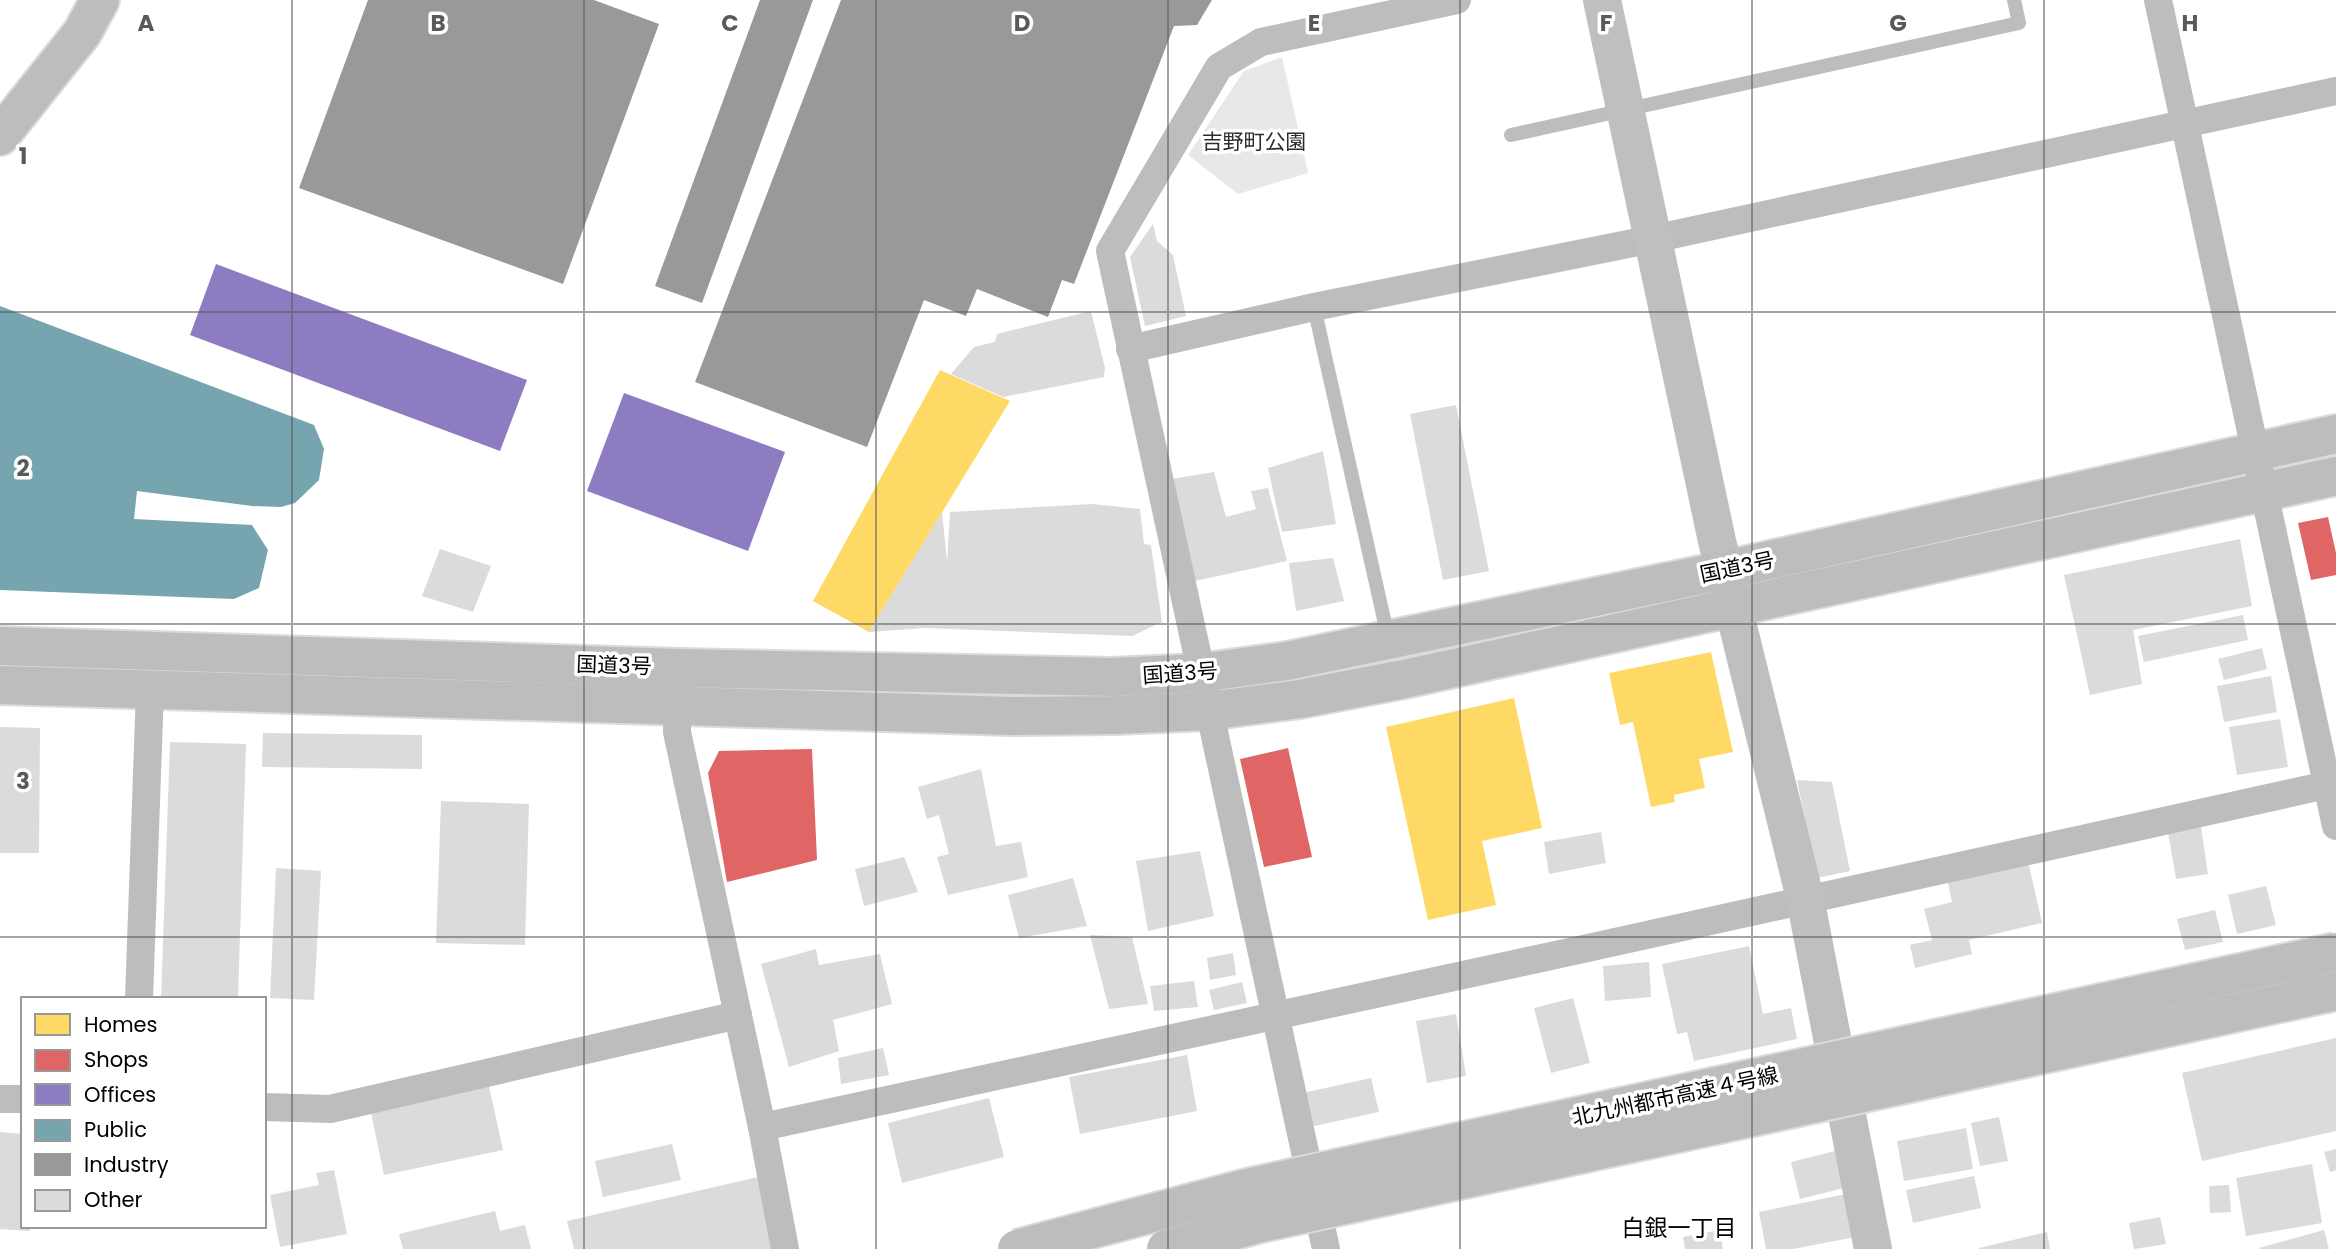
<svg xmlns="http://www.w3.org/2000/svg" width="2336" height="1249" viewBox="0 0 2336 1249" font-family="Poppins,'Noto Sans JP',sans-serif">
  <rect width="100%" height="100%" fill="#fff"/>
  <path fill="#e8e8e8" d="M1282,57L1308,173L1238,194L1188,155L1244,71Z"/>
  <g fill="#ffd966">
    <path d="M940,370L1010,401L869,632L813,601Z"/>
    <path d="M1711,652L1733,752L1699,759L1705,788L1674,795L1675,802L1651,807L1633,722L1620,725L1609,673Z"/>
    <path d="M1514,698L1542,828L1482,841L1496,905L1428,920L1386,727Z"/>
  </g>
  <g fill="#e06666">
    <path d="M2328,517L2336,553V575L2311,580L2298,523Z"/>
    <path d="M1288,748L1312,857L1264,867L1240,759Z"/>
    <path d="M812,749L817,860L727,882L708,773L719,751Z"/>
  </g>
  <g fill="#8e7cc3">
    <path d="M216,264L527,380L500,451L190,335Z"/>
    <path d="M624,393L785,452L748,551L587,491Z"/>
  </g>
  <path fill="#76a5af" d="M0,306L314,425L324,449L319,480L295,503L281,507L252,506L137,491L134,519L252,525L268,550L259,588L234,599L0,590Z"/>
  <g fill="#999">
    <path d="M368,0H594L659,24L563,284L299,188Z"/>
    <path d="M760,0H813L702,303L655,286Z"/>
    <path d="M841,0H1212L1197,25L1174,26L1074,284L1062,280L1048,317L977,289L966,316L924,300L867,447L695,382Z"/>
  </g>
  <g fill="#dbdbdb">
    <path d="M1153,224L1157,241L1173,255L1186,316L1145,326L1130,257Z"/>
    <path d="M1091,311L1105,368L1104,377L1003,397L951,374L974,347L995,342L997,334Z"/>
    <path d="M1456,405L1489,571L1443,580L1410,414Z"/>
    <path d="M1323,451L1336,524L1282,532L1268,468Z"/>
    <path d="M1214,472L1226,517L1256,509L1251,491L1268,488L1287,561L1186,583L1171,479Z"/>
    <path d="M1092,504L1140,509L1144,544L1151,545L1162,622L1132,636L925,628L869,632L942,512L947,562L950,512Z"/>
    <path d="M2240,539L2252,606L2133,630L2142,684L2090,695L2064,575Z"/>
    <path d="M440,549L491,566L473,612L422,596Z"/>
    <path d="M1333,558L1344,601L1296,611L1289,563Z"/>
    <path d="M2243,615L2248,640L2144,662L2138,636Z"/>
    <path d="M2262,648L2267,669L2224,680L2218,659Z"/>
    <path d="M2271,676L2277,712L2224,722L2217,686Z"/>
    <path d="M2280,719L2288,767L2237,775L2229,727Z"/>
    <path d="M0,727L40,728L39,853H0Z"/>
    <path d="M263,733L422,735V769L262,767Z"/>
    <path d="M170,742L246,744L238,999H161Z"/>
    <path d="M981,769L996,846L1021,842L1028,877L948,895L937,857L949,854L939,815L927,819L918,787Z"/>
    <path d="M1797,780L1832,782L1850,871L1817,878Z"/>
    <path d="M441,801L529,804L525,945L436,943Z"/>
    <path d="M2201,827L2208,874L2176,879L2168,832Z"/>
    <path d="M1601,832L1606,863L1549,874L1544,842Z"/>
    <path d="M1200,851L1214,916L1148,931L1136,861Z"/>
    <path d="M904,857L918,892L864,906L855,869Z"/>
    <path d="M2028,861L2042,923L1969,940L1972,954L1915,968L1910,945L1932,940L1924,909L1952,902L1947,879Z"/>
    <path d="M276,868L321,871L314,1000L270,998Z"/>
    <path d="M1073,878L1087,926L1019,938L1008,895Z"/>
    <path d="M2266,886L2276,925L2237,934L2228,895Z"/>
    <path d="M2215,910L2223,942L2185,950L2177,919Z"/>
    <path d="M1090,935L1132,937L1148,1004L1109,1009Z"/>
    <path d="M1749,946L1763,1014L1791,1008L1797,1039L1694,1061L1687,1032L1677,1034L1662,964Z"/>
    <path d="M816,949L819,965L880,954L892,1004L833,1020L839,1051L789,1067L761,964Z"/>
    <path d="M1233,953L1236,975L1210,980L1207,958Z"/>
    <path d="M1649,962L1651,997L1605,1001L1603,966Z"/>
    <path d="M1194,981L1198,1007L1154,1011L1150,986Z"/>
    <path d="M1242,982L1247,1003L1214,1010L1209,990Z"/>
    <path d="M1573,998L1590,1063L1551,1073L1534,1008Z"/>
    <path d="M1456,1014L1466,1076L1427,1083L1416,1021Z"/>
    <path d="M2336,1038V1131L2202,1161L2182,1073Z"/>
    <path d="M883,1048L889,1075L841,1084L838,1058Z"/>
    <path d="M1187,1055L1197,1111L1080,1134L1069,1077Z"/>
    <path d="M487,1077L503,1150L384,1175L369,1103Z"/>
    <path d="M1371,1078L1379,1112L1305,1128L1298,1094Z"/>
    <path d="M989,1098L1004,1157L902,1183L888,1123Z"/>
    <path d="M1999,1117L2008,1161L1980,1166L1971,1123Z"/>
    <path d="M1966,1128L1973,1169L1904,1181L1897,1141Z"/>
    <path d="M0,1132L23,1134V1226H30V1231L0,1229Z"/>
    <path d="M672,1144L681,1180L603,1197L595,1161Z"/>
    <path d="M2336,1149V1170L2330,1172L2324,1152Z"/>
    <path d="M1835,1151L1844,1188L1800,1199L1791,1162Z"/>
    <path d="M2312,1164L2322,1223L2246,1236L2236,1178Z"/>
    <path d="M334,1170L347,1234L280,1247L270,1195L319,1185L316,1173Z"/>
    <path d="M1974,1176L1981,1208L1913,1223L1906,1190Z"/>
    <path d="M758,1177L775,1249H574L567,1221Z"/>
    <path d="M2229,1185L2231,1212L2210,1213L2209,1186Z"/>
    <path d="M1846,1194L1855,1237L1793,1249H1766L1759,1212Z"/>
    <path d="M495,1211L500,1231L525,1225L531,1249H403L399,1234Z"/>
    <path d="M2160,1217L2166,1244L2134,1249L2129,1223Z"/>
    <path d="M1719,1230L1723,1249H1685L1683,1237Z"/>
    <path d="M2324,1230L2329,1249H2260L2259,1248Z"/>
    <path d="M2047,1232L2050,1249H1979V1248Z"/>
  </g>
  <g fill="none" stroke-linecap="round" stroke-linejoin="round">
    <defs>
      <path id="primary" d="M0,136L82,33L100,0"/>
      <g id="highway">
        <path d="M0,646L679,668L1113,677L1200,673L1287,661L1725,570L2336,434"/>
        <path d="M0,685L1011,716L1115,715L1207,711L1300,699L1404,679L2336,476"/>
      </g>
    </defs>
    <use href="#primary" stroke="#dbdbdb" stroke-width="42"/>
    <use href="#highway" stroke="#dbdbdb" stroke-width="42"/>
    <g stroke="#bdbdbd" stroke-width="14">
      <path d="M1511,135L2019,23L2014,0"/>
      <path d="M1314,307L1388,637"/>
    </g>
    <g stroke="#bdbdbd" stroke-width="28">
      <path d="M2158,0L2336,826"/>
      <path d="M1130,349L1314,307L1653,239L2336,91"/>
      <path d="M678,688L677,732L762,1127L785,1249"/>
      <path d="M139,999L150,690"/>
      <path d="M0,1099H23"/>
      <path d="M264,1107L330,1109L738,1015"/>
      <path d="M762,1127C1288,1016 1811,898 2336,783"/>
      <path d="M1326,1249L1110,251L1219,67L1261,42L1457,0"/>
    </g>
    <path stroke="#bfbfbf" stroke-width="38" d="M1602,0L1717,541L1805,898L1873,1249"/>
    <use href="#primary" stroke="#bdbdbd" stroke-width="38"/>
    <use href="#highway" stroke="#bdbdbd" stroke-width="38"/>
    <defs>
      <g id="highway-bridge">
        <path d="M1017,1249L1247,1188L2336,952"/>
        <path d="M1166,1249L1261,1223L2336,991"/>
      </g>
    </defs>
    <use href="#highway-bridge" stroke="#dbdbdb" stroke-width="42" stroke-linecap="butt"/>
    <use href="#highway-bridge" stroke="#bdbdbd" stroke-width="38"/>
  </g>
  <path fill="none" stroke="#595959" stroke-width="2" stroke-opacity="0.55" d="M292,0V1249M584,0V1249M876,0V1249M1168,0V1249M1460,0V1249M1752,0V1249M2044,0V1249M0,312H2336M0,624H2336M0,937H2336"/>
  <g text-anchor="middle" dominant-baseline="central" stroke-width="7" stroke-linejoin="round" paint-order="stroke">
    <g font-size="21" fill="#2c2c2c" stroke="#fff">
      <text x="1254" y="141">吉野町公園</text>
    </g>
    <g font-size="21" fill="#000" stroke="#fff">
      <text transform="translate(1737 567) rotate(-12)">国道3号</text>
      <text transform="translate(614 665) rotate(2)">国道3号</text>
      <text transform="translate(1180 673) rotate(-4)">国道3号</text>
      <text transform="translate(1675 1096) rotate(-12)">北九州都市高速４号線</text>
    </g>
    <g font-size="23" fill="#000" stroke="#fff">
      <text x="1679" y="1228">白銀一丁目</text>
    </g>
  </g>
  <g font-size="23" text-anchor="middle" font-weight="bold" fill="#595959" stroke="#fff" stroke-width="7" stroke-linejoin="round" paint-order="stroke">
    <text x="146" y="31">A</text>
    <text x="438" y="31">B</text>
    <text x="730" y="31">C</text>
    <text x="1022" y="31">D</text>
    <text x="1314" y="31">E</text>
    <text x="1606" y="31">F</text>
    <text x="1898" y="31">G</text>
    <text x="2190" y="31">H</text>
    <text x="23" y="164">1</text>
    <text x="23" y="476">2</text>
    <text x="23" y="789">3</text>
  </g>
  <rect x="21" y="997" width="245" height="231" fill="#ffffff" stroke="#999999" stroke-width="2"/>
  <rect x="35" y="1014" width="35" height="21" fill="#ffd966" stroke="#999999" stroke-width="2"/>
  <text x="84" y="1032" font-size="21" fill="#000000">Homes</text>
  <rect x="35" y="1050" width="35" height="21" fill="#e06666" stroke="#999999" stroke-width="2"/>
  <text x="84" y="1067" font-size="21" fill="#000000">Shops</text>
  <rect x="35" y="1084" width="35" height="21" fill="#8e7cc3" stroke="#999999" stroke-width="2"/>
  <text x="84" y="1102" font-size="21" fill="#000000">Offices</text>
  <rect x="35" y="1120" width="35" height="21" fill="#76a5af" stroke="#999999" stroke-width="2"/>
  <text x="84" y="1137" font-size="21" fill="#000000">Public</text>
  <rect x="35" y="1154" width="35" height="21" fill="#999999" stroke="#999999" stroke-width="2"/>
  <text x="84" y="1172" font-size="21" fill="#000000">Industry</text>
  <rect x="35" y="1190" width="35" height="21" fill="#dbdbdb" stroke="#999999" stroke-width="2"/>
  <text x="84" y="1207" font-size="21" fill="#000000">Other</text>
</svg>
